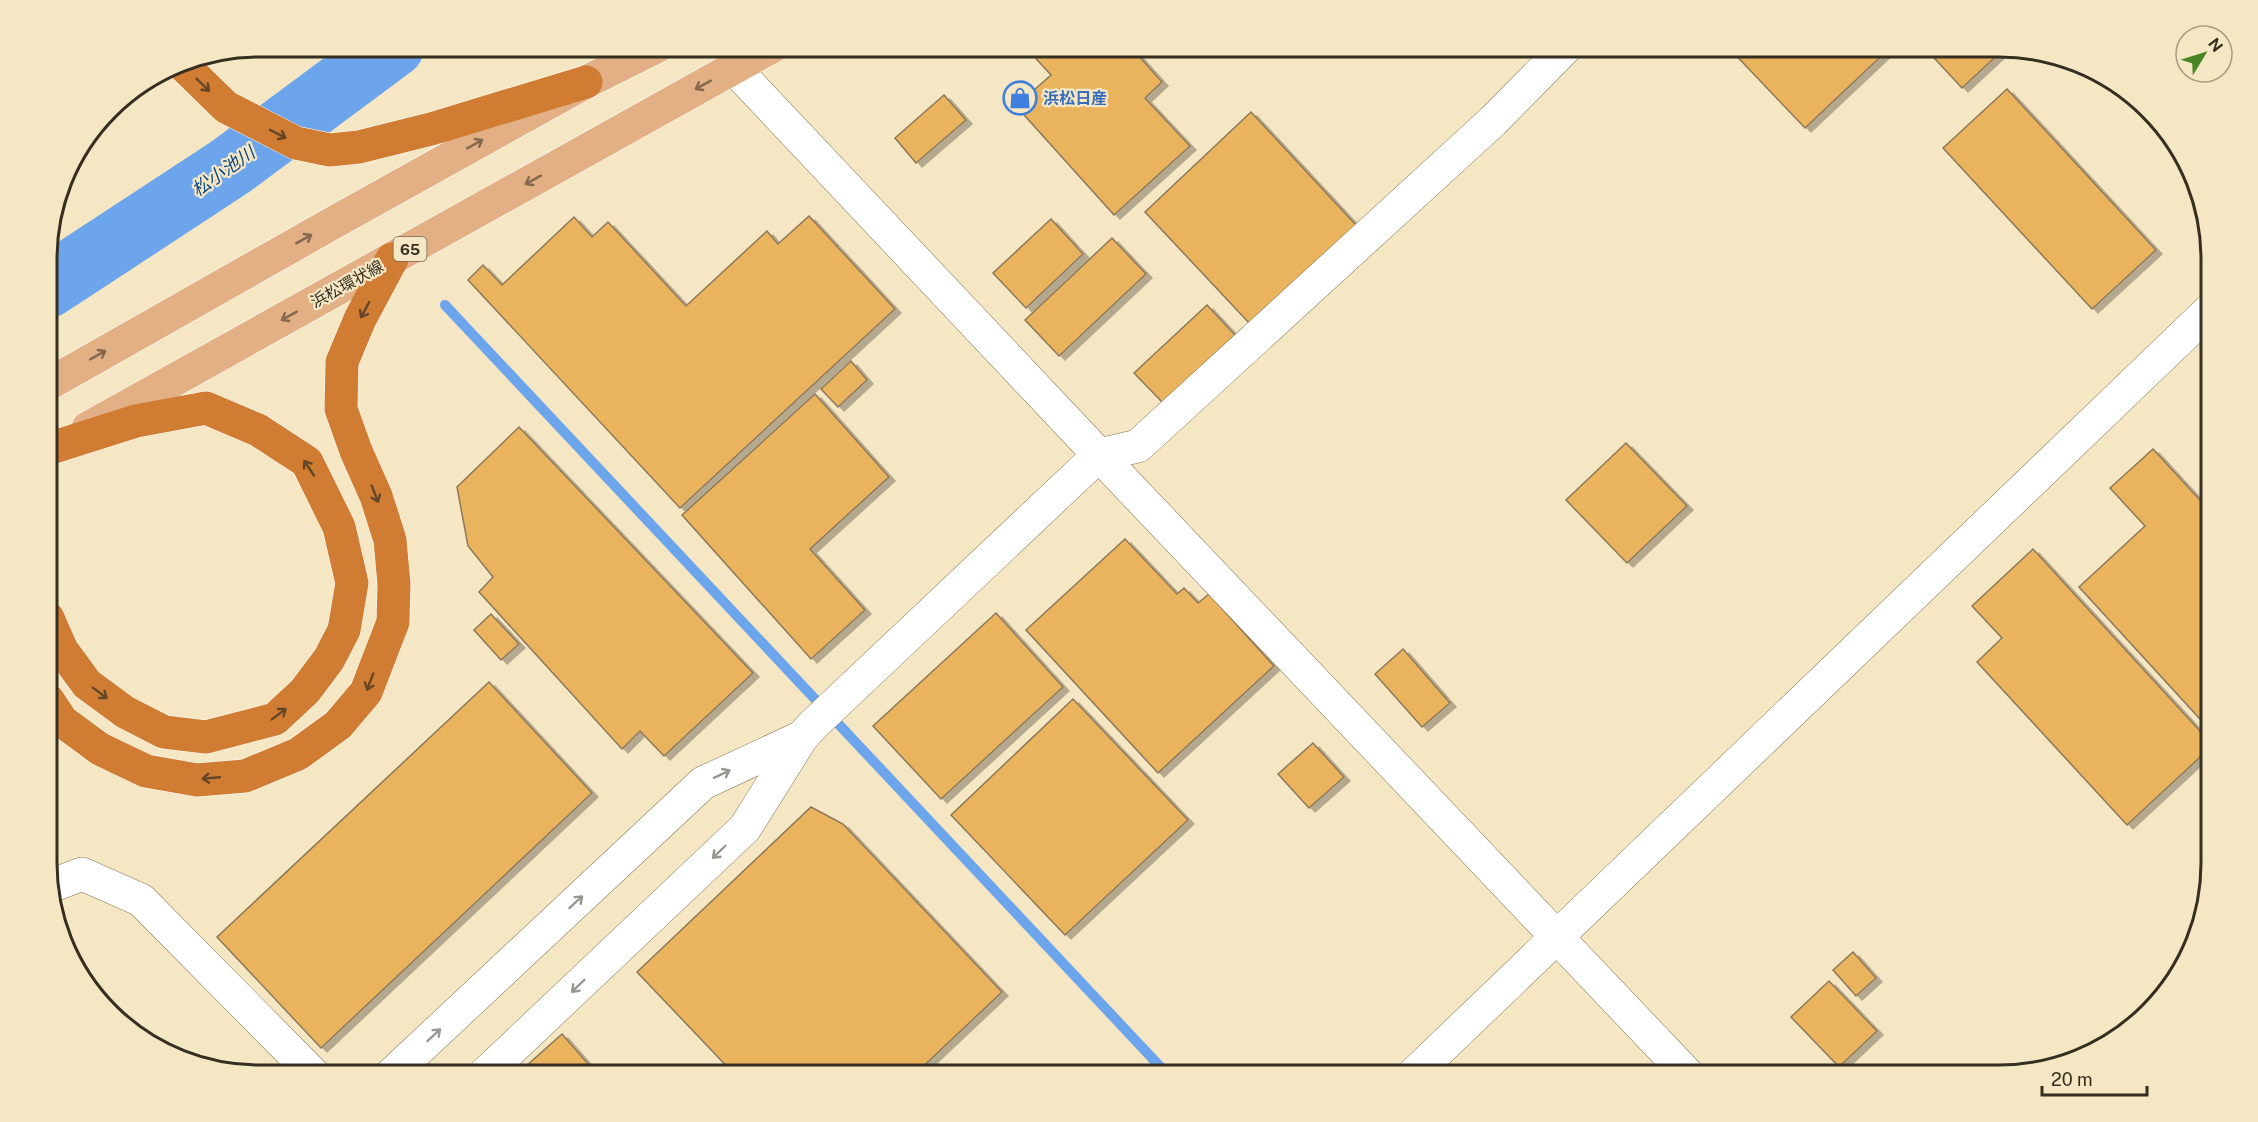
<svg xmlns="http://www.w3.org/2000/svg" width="2258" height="1122" viewBox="0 0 2258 1122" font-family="'Public Sans','Noto Sans JP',sans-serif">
  <defs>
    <filter id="shadow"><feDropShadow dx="6" dy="4" stdDeviation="0" flood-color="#0004"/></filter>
  </defs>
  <rect width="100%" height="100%" fill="#f5e7c3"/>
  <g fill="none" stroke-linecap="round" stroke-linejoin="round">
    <path stroke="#6da5ed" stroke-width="10" d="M445,305L1168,1075"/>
    <path stroke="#6da5ed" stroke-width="63" d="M47,287L230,167L393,46"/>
  </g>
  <g fill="#eab35d" stroke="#8c785a" stroke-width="1.5" filter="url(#shadow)">
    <path d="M1034,46H1130L1162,82L1145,98L1190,146L1114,215L1016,106L1051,75L1029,51Z"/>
    <path d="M1727,46H1892L1805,128Z"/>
    <path d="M1923,46H1999L2005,48L1962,88Z"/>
    <path d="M2007,89L2156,250L2092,309L1943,148Z"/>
    <path d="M944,95L966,120L916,163L895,138Z"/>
    <path d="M1251,112L1356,225L1250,324L1145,212Z"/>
    <path d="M809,216L895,309L680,508L468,280L483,265L502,285L574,217L592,237L608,222L686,306L767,231L778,244Z"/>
    <path d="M1051,219L1083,254L1026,308L993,273Z"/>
    <path d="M1112,238L1146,274L1059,356L1025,320Z"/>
    <path d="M1207,305L1235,335L1163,403L1134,373Z"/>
    <path d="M851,361L867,380L838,407L821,389Z"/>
    <path d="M815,394L889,477L810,549L865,610L811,659L682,515Z"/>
    <path d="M519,427L753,673L664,756L640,731L622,749L479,592L493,577L468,546L457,487Z"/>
    <path d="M1626,443L1687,506L1627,563L1566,500Z"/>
    <path d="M2153,449L2211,512V731L2079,587L2145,526L2110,488Z"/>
    <path d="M1125,539L1177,594L1184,588L1198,603L1209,594L1274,666L1158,773L1026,630Z"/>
    <path d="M2033,549L2211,743V747L2127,825L1977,662L2002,638L1972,606Z"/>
    <path d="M996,613L1063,687L941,799L873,726Z"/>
    <path d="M491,614L519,644L501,660L474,630Z"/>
    <path d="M1403,649L1450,703L1422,727L1375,674Z"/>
    <path d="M489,682L592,793L321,1048L217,937Z"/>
    <path d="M1073,699L1188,820L1065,935L951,815Z"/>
    <path d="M1313,743L1344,777L1309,808L1278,774Z"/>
    <path d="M811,807L843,824L1002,992L914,1075H735L637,972Z"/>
    <path d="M1853,952L1876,978L1856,996L1833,970Z"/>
    <path d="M1829,981L1877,1031L1839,1067L1791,1017Z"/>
    <path d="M562,1034L597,1074L595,1075H516Z"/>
  </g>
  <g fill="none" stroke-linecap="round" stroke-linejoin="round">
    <defs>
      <g id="minor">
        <path d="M734,68L1099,455L1688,1075"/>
        <path d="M48,887L82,874L141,900L314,1075"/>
        <path d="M391,1075L703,783L802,737"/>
        <path d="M484,1075L745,828L802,737L814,724L1099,455L1138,446L1493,121L1567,46"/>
        <path d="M1413,1075L2210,310"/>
      </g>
      <g id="primary">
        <path d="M47,385L331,224L586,82L658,46"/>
        <path d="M88,428L773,46"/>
      </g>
      <g id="motorway">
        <path d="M180,62L226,107L296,143L330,150L359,147L431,129L586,82"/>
        <path d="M48,618L62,650L87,684L125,712L164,732L206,737L275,719L305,691L329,659L344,630L352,583L339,527L307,462L258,430L206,408L136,421L54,447"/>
        <path d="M48,700L62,721L100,749L146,771L197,780L245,776L298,754L338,725L366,692L393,622L394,584L390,540L376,496L356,451L341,409L342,362L360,319L392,259"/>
      </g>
    </defs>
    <use href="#minor" stroke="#867958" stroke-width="34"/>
    <use href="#primary" stroke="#fff" stroke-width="34"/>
    <use href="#motorway" stroke="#fff" stroke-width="34"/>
    <use href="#minor" stroke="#fff" stroke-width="33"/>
    <use href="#primary" stroke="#e3b085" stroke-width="33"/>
    <use href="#motorway" stroke="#d07c33" stroke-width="33"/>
  </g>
  <defs><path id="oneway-shaft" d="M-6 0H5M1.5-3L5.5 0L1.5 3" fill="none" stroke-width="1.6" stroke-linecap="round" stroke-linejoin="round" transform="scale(1.5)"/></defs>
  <g stroke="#644626">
    <use href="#oneway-shaft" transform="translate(203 85) rotate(44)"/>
    <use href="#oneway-shaft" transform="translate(278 134) rotate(27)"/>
    <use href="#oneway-shaft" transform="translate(365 310) rotate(118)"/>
    <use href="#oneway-shaft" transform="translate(309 468) rotate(-124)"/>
    <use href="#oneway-shaft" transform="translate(375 494) rotate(69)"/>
    <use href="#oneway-shaft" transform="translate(370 682) rotate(111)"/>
    <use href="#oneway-shaft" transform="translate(100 693) rotate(37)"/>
    <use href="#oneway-shaft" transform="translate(279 714) rotate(-37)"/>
    <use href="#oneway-shaft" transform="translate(211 778) rotate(175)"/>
  </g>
  <g stroke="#83694e">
    <use href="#oneway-shaft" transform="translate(703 85) rotate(151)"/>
    <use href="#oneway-shaft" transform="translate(475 144) rotate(-29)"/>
    <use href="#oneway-shaft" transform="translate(533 180) rotate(151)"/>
    <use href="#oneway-shaft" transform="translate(304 239) rotate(-29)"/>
    <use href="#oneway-shaft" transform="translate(289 316) rotate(151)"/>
    <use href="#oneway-shaft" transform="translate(98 355) rotate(-29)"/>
  </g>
  <g stroke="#9a9790">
    <use href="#oneway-shaft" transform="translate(722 774) rotate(-25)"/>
    <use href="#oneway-shaft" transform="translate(719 852) rotate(136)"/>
    <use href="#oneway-shaft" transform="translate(576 902) rotate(-43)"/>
    <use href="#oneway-shaft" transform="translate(578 986) rotate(136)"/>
    <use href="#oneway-shaft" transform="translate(434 1035) rotate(-43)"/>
  </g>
  <defs>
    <symbol id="shop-ring" viewBox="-11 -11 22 22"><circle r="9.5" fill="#f5e7c3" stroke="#3f7fe0" stroke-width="1.5"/><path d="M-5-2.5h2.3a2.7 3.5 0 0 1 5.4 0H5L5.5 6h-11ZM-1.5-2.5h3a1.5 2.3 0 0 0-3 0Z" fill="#3f7fe0"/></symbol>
  </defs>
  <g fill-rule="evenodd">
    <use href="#shop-ring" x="1001" y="79" width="38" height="38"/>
  </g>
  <g text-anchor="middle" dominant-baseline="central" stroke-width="4.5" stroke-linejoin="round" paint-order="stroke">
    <rect fill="#f5e7c3" stroke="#6f6652" stroke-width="1.5" x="393.5" y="237" width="33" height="24" rx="4.5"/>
    <g font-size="15" font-weight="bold" fill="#352f21">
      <text x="410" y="249">65</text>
    </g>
    <g font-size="16" font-weight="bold" fill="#366cbe" stroke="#f5e7c3" text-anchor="start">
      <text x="1043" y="98">浜松日産</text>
    </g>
    <g font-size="16" fill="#352f21" stroke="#f5e7c3">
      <text transform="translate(347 284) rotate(-29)">浜松環状線</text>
    </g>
    <g font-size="18" font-style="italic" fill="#0c4686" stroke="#f5e7c3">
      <text transform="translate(223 171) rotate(-35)">松小池川</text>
    </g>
  </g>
  <path d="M0 0H2258V1122H0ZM259 57H1999A202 202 0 0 1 2201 259V863A202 202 0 0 1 1999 1065H259A202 202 0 0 1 57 863V259A202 202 0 0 1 259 57Z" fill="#f5e7c3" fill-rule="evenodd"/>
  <path fill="none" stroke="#352f21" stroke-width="3" d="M259 57H1999A202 202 0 0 1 2201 259V863A202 202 0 0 1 1999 1065H259A202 202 0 0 1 57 863V259A202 202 0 0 1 259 57Z"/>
  <g transform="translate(2204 54) rotate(52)"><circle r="28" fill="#f5e7c3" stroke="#a89d82" stroke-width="1.5"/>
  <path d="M0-4.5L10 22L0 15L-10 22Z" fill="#488523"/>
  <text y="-9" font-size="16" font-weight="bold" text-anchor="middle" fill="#352f21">N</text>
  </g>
  <path d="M2042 1086v9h105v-9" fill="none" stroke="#352f21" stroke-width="3"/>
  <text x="2051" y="1086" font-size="18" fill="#352f21" stroke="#f5e7c3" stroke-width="4.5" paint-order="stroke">20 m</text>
</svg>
